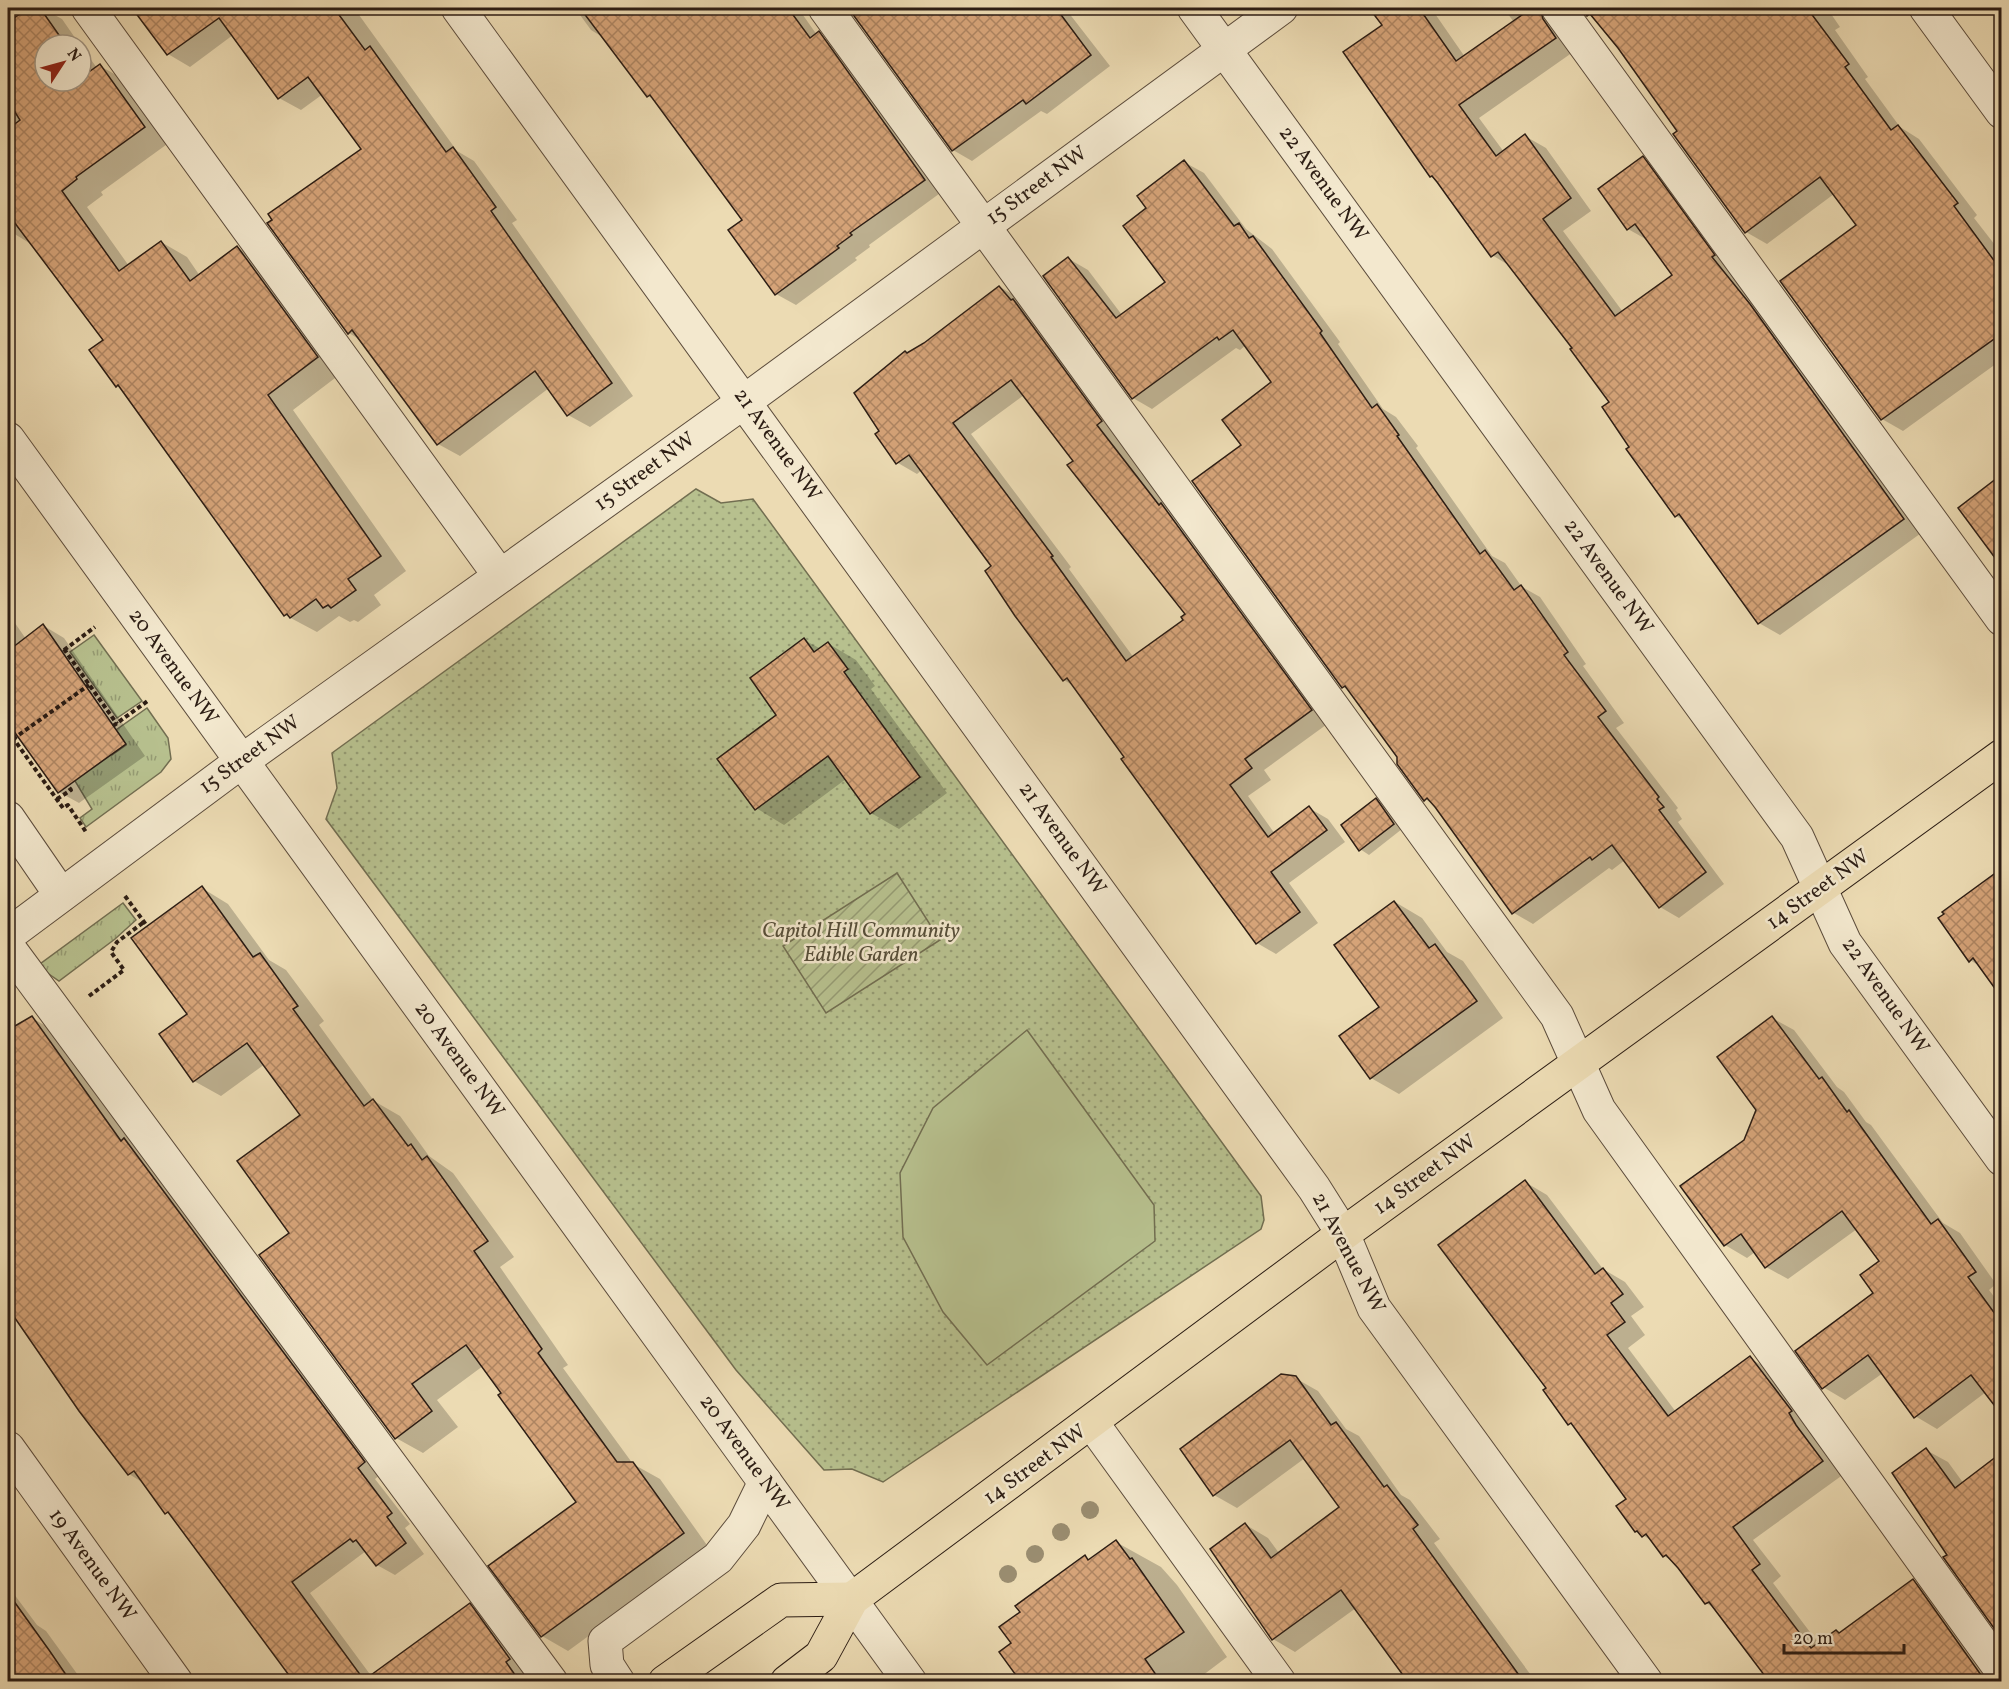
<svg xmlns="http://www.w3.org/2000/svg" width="2009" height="1689" viewBox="0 0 2009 1689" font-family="Vollkorn,serif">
  <defs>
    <pattern id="grass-tufts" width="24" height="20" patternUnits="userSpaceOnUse" patternTransform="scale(1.5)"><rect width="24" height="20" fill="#b7c08e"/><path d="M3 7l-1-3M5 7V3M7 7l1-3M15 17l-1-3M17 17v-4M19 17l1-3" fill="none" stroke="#959b73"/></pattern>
    <pattern id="park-dots" width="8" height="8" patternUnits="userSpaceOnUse" patternTransform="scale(1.5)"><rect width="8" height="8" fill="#b7c08e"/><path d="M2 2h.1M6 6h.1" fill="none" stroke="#959b73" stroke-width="1.8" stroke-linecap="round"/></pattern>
    <pattern id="garden-furrows" width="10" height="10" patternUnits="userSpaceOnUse" patternTransform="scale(1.5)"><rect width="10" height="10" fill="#b7c08e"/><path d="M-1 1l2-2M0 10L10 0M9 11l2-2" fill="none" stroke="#959b73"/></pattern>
    <pattern id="building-cross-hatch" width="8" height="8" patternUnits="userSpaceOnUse" patternTransform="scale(1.5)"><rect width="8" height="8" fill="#d5a378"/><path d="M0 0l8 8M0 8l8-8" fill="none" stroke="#ad8461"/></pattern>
  </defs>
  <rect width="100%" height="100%" fill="#ecdbb3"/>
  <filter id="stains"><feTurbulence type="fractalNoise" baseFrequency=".00333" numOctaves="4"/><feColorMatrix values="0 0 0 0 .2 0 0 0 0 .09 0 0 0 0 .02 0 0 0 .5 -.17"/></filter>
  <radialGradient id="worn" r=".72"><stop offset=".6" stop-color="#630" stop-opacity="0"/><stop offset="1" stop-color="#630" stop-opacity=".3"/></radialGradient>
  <g fill="url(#grass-tufts)" stroke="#726e51" stroke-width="1.5">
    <path d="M94,635L142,701L117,718L70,652Z"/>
    <path d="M147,708L168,738L171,759L161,772L86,827L80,818L92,809L72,776L108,750L112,755L126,745L116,730Z"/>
    <path d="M123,903L136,920L115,939L59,981L46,972L40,964Z"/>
  </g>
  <path fill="url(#park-dots)" stroke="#726e51" stroke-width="1.5" d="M696,489L721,503L753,499L1261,1196L1264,1220L1261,1229L883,1482L852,1469L824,1470L736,1370L326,819L337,788L332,753Z"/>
  <path fill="url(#garden-furrows)" stroke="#726e51" stroke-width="1.5" d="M897,873L940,940L826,1013L783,946Z"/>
  <path fill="#b7c08e" stroke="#726e51" stroke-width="1.5" d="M1027,1030L1154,1205L1155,1241L987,1365L943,1312L903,1237L900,1173L933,1108Z"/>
  <g fill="#0003" fill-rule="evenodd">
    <path d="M31,8H42L62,19L80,45H45V81H81V46L97,68L100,66L127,81L170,142L101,192L103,195L87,207L129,266L161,242L187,257L200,276L238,248L264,263L343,372L293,410L406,571L374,595L381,605L358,622L354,620L350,622L339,616L317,632L285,615L122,389L117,386L105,340L56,272L49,268L31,244L8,230V24Z"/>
    <path d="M134,8H354L457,151L474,161L517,220L512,223L633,396L590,427L568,415L549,388L460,456L438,444L362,341L349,333L363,150L323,94L301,110L279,98L233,35L190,67L168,54Z"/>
    <path d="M575,8H798L817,35L838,44L943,191L869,245L870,247L855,258L857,260L796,305L776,294L730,231L744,221L655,100L648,96L604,38L591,30Z"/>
    <path d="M854,8H922L933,22L952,8H1065L1110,66L1047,114L1041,111L972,161L953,150L851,9Z"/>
    <path d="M1393,8H1431L1465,57L1514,22L1503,8H1565L1576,50L1479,118L1504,152L1525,136L1546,148L1591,211L1563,231L1623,312L1674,275L1649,241L1628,229L1643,158L1664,170L1924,531L1780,635L1759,623L1685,521L1676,516L1632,447L1611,403L1574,348L1510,266L1492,255L1436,179L1431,176L1384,25L1379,18Z"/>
    <path d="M1584,8H1827L1840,27L1835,30L1868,77L1865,79L1900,127L1919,139L1977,215L1974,218L2002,254V363L2000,361L1903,431L1882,419L1858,226L1834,194L1767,244L1746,232L1680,131L1619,47Z"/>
    <path d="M1184,162L1204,173L1246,229L1272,249L1340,342L1338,344L1383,409L1396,417L1418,446L1416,448L1492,556L1505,563L1522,587L1540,597L1586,664L1583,666L1624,723L1616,728L1678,808L1676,810L1682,819L1678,822L1724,884L1679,918L1660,907L1625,860L1612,870L1609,868L1533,924L1514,913L1436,806L1425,799L1399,756L1350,691L1343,687L1194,481L1243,445L1273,383L1246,345L1240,350L1236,348L1152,409L1133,398L1069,259L1088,270L1122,315L1167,282L1148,209Z"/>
    <path d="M1000,287L1019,298L1120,432L1115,436L1330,722L1264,770L1271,780L1248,796L1275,834L1309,808L1328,819L1345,842L1289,883L1318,923L1276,954L1257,943L1075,687L1064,680L993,567L922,470L917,474L898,463L881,431L908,355ZM1024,395L1187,614L1185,620L1134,658L1069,569L1071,567L971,434Z"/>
    <path d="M2002,477V564L1960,508Z"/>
    <path d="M8,613L26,639L44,626L64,638L145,756L79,803L59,792L8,721Z"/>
    <path d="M804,640L821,649L829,644L856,660L875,686L871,689L947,793L899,829L871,813L846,779L784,825L756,808L778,715Z"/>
    <path d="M1376,800L1385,805L1402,829L1369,855L1360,849Z"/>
    <path d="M2002,872V995L1981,967L1970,960L1945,912Z"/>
    <path d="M202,888L228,904L269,960L286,970L324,1021L319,1025L374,1101L400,1116L429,1156L453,1173L514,1257L500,1267L568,1365L563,1368L633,1464L660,1479L709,1548L568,1651L542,1636L578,1502L483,1366L437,1400L458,1427L423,1453L396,1438L261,1255L291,1233L303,1115L265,1064L221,1096L194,1081L189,1014Z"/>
    <path d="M1395,902L1422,918L1447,952L1463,961L1503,1018L1399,1094L1371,1078Z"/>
    <path d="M32,1018L51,1029L383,1473L375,1479L410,1524L405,1528L424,1554L395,1575L377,1565L366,1551L310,1593L372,1677L470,1605L489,1616L528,1670L524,1673L529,1682H295L173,1516L166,1512L145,1484L129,1474L8,1305V1034Z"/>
    <path d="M1772,1018L1794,1030L1837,1087L1844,1092L1866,1122L1871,1125L1943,1223L1960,1233L1996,1284L1989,1290L2002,1307V1412L1986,1392L1937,1429L1915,1416L1883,1373L1845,1400L1823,1387L1875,1293L1881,1261L1857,1229L1788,1279L1766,1267L1755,1252L1747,1258L1725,1245L1745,1141L1758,1110Z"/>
    <path d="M1525,1182L1547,1195L1603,1269L1625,1282L1644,1307L1631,1316L1645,1335L1628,1348L1676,1412L1750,1358L1771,1371L1844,1474L1753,1540L1781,1576L1773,1583L1819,1644L1836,1631L1841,1634L1913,1581L1935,1594L1998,1682H1768L1770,1680L1716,1609L1706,1603L1674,1562L1664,1556L1654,1542L1636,1531L1628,1499L1576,1428L1569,1423L1548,1389Z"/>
    <path d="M1295,1378L1318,1391L1346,1429L1359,1436L1401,1495L1410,1500L1440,1539L1434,1543L1536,1682H1410L1356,1608L1295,1652L1273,1639L1246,1525L1268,1538L1279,1553L1341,1508L1305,1458L1237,1508L1214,1495Z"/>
    <path d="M1926,1450L1948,1462L1991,1521V1463L2002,1455V1636L1946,1558L1949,1555Z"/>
    <path d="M1116,1542L1161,1567L1177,1585L1227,1657L1194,1682H1023L1013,1643L1022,1613L1085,1557L1091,1561Z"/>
    <path d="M8,1586L37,1625L46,1631L83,1682H8Z"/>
  </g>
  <g fill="url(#building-cross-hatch)" stroke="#2c1d14" stroke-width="1.5" fill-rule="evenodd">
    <path d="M29,8H40L66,45H45V81H81V67L86,74L100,64L145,127L76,177L77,179L62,191L119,271L161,241L190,281L237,246L318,357L268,395L381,556L348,579L356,590L331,608L328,605L323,608L316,599L290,618L287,614L284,616L118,385L116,387L89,350L103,340L8,214V129L20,120L8,101V22Z"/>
    <path d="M132,8H334L365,50L370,46L446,152L453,147L496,207L491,211L612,383L567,416L535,371L437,445L352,330L348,334L267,223L272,220L268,214L361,149L308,77L278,99L219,18L167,55Z"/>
    <path d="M580,8H788L810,38L819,31L925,180L850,233L852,235L837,246L839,248L775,295L728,230L742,220L650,95L647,97Z"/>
    <path d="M851,8H1056L1091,55L1026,104L1023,100L952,151L849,9Z"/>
    <path d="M1369,8H1419L1456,61L1532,8H1540L1543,19L1556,38L1459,105L1496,156L1525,134L1571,198L1543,219L1615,316L1672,275L1635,224L1627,230L1598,189L1643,156L1715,255L1712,257L1750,304L1904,519L1758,624L1679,514L1675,517L1626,449L1629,447L1602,407L1609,402L1570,349L1572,348L1498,252L1491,257L1437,182L1432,176L1430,177L1343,52L1382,25Z"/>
    <path d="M1581,8H1807L1849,64L1845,67L1891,130L1898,125L1958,203L1954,206L2001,270V334L1881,420L1780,281L1856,225L1820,177L1745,233L1673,134L1677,131L1618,48L1590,14L1587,16Z"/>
    <path d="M1184,160L1234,226L1239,223L1249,238L1253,236L1322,331L1320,333L1372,408L1377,404L1399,435L1397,436L1480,554L1485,550L1514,590L1521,585L1568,652L1564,655L1606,711L1598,717L1659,797L1657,799L1664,807L1659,810L1706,872L1659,908L1612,845L1592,860L1590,857L1512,914L1435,807L1427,798L1424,801L1397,764V757L1345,686L1342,688L1192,481L1241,445L1222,420L1271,382L1233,330L1219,340L1217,337L1132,399L1043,276L1068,257L1116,318L1165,282L1123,226L1146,208L1137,196Z"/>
    <path d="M999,286L1011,300L1013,299L1102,421L1097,425L1159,505L1161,503L1312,710L1245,759L1252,768L1230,785L1268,837L1309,806L1327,830L1271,872L1300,912L1256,944L1121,759L1124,757L1067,678L1063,681L1015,616L985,571L991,566L909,455L896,464L875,434L879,431L854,393L905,351L907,353L924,343ZM1011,380L1073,461L1067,465L1185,614L1181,617L1183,620L1126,661L1051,557L1053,556L953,423Z"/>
    <path d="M2001,475V566L1958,508Z"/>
    <path d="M43,624L126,744L58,793L8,723V651Z"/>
    <path d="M804,638L814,652L828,642L848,669L844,672L920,777L870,814L828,756L755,810L717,759L776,715L750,678Z"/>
    <path d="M1376,798L1394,824L1359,851L1341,825Z"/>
    <path d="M2001,869V997L1973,958L1969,962L1938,918L1944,914L1942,912Z"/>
    <path d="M202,886L253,957L260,953L298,1006L293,1009L364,1106L373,1099L408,1146L411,1144L422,1160L427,1156L488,1241L474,1251L542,1349L538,1353L617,1462H633L684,1533L541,1637L488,1566L576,1502L498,1395L501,1393L466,1345L412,1384L432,1411L395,1439L259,1255L289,1233L237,1161L300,1115L247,1043L193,1082L159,1034L187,1014L131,938Z"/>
    <path d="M1394,901L1429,948L1435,944L1477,1001L1370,1079L1339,1036L1379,1007L1334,945Z"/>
    <path d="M32,1016L121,1141L124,1138L365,1462L358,1468L392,1513L387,1517L406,1543L376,1566L356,1540L353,1542L350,1539L292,1582L364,1680L470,1603L510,1659L506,1662L520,1682H294L168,1512L165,1514L134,1471L128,1475L79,1411L8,1308V1030Z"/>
    <path d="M1772,1016L1819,1079L1822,1077L1847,1112L1849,1110L1931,1224L1938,1219L1976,1272L1968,1277L2001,1322V1414L1971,1375L1914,1418L1868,1355L1822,1389L1795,1351L1873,1293L1860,1275L1879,1261L1842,1211L1765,1268L1741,1234L1724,1246L1680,1186L1744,1140L1756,1110L1717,1057Z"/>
    <path d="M1525,1180L1595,1274L1603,1268L1623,1294L1611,1303L1625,1322L1607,1335L1668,1416L1750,1356L1792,1411L1789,1413L1796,1425L1823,1461L1733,1527L1760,1564L1752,1570L1811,1648L1836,1630L1839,1633L1913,1579L1986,1682H1765L1768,1680L1709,1602L1705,1604L1678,1568L1666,1555L1663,1557L1646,1534L1642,1537L1637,1531L1635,1532L1616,1506L1626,1499L1571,1423L1568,1425L1543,1390L1546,1388L1438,1245Z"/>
    <path d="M1281,1374L1296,1376L1331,1425L1336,1422L1384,1487L1387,1485L1418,1525L1413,1529L1524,1682H1408L1341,1590L1272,1640L1210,1549L1245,1523L1271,1558L1339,1507L1290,1440L1213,1496L1180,1449Z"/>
    <path d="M1926,1448L1955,1488L2001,1453V1638L1943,1557L1947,1555L1892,1473Z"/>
    <path d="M1116,1540L1130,1559L1132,1558L1184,1632L1145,1659L1161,1682H1021L999,1652L1011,1643L999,1627L1020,1612L1015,1606L1085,1555L1088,1560Z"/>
    <path d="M8,1593L49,1650L71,1682H8Z"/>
  </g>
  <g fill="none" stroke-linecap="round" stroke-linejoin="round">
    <defs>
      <g id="minor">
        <path d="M88,8L500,576"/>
        <path d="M458,8L1314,1188L1343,1234L1374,1308L1646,1682"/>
        <path d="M825,8L1557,1016L1599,1110L2002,1671"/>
        <path d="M1194,8L1797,837L1845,943L2002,1159"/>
        <path d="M1558,8L2002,619"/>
        <path d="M1926,8L2002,112"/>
        <path d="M8,439L910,1682"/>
        <path d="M8,818L61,895"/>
        <path d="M8,935L242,761L745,401L1281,8"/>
        <path d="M8,947L551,1682"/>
        <path d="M1092,1423L1279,1682"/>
        <path d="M8,1448L176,1682"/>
        <path d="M618,1682L607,1665L605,1641L718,1558L744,1525L765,1482"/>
      </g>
      <g id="major">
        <path d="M665,1682L781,1600L852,1599"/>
        <path d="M787,1682L821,1656L852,1599L1343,1234L2002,756"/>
      </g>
    </defs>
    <use href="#minor" stroke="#5c4c3c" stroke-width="35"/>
    <use href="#major" stroke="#2c1d14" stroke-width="35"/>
    <g stroke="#2c1d14" stroke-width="4" stroke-dasharray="4.5 3" stroke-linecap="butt">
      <path d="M64,649L117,724"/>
      <path d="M64,650L95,627"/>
      <path d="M113,726L149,700"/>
      <path d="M8,731L63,808L68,805L86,832"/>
      <path d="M13,739L89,685"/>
      <path d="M57,799L71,790L68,786"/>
      <path d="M125,896L147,926"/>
      <path d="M89,996L124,970L111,952L117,942L144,922"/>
    </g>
    <use href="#minor" stroke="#f3e8ce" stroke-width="33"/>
    <use href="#major" stroke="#ecdbb3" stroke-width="33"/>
  </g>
  <g fill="#9a8d70">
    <circle cx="1090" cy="1510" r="9"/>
    <circle cx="1061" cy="1532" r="9"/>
    <circle cx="1035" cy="1554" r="9"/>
    <circle cx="1008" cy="1574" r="9"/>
  </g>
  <g text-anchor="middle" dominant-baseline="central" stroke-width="5" stroke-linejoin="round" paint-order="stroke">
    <g font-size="21" fill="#2c1d14" stroke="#f3e8ce">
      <text transform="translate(1323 184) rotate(54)">22 Avenue NW</text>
      <text transform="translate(1037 186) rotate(-36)">15 Street NW</text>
      <text transform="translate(777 445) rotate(54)">21 Avenue NW</text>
      <text transform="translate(645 472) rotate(-36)">15 Street NW</text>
      <text transform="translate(1608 577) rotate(54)">22 Avenue NW</text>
      <text transform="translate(173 667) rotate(54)">20 Avenue NW</text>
      <text transform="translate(250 755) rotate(-36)">15 Street NW</text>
      <text transform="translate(1062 839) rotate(54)">21 Avenue NW</text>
      <text transform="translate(1818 890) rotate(-36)">14 Street NW</text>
      <text transform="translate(1885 996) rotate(55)">22 Avenue NW</text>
      <text transform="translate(459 1060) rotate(54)">20 Avenue NW</text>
      <text transform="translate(1425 1175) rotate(-36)">14 Street NW</text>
      <text transform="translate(1348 1253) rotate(62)">21 Avenue NW</text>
      <text transform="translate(744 1453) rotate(54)">20 Avenue NW</text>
      <text transform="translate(1035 1465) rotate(-36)">14 Street NW</text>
      <text transform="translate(92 1565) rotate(54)">19 Avenue NW</text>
    </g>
    <g font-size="21" font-style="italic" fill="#564e39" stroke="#f3e8ce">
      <text x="861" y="931">Capitol Hill Community<tspan x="861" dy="24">Edible Garden</tspan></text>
    </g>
  </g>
  <rect width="2009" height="1689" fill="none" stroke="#ecdbb3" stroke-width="30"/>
  <rect x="9" y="9" width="1991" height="1671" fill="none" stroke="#2c1d14" stroke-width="3"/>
  <rect x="15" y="15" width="1979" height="1659" fill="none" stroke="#2c1d14" stroke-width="1.5"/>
  <g transform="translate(63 63) rotate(54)"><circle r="28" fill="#f3e8ce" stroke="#a39784" stroke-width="1.5"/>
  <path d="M0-4.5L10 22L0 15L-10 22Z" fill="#8f2418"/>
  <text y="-9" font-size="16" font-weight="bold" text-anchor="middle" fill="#2c1d14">N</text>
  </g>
  <path d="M1784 1644v9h120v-9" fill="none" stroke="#2c1d14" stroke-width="3"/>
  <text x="1793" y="1644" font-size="18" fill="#2c1d14" stroke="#f3e8ce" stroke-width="4.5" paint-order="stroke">20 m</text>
  <rect width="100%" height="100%" filter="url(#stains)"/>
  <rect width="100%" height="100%" fill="url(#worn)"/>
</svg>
